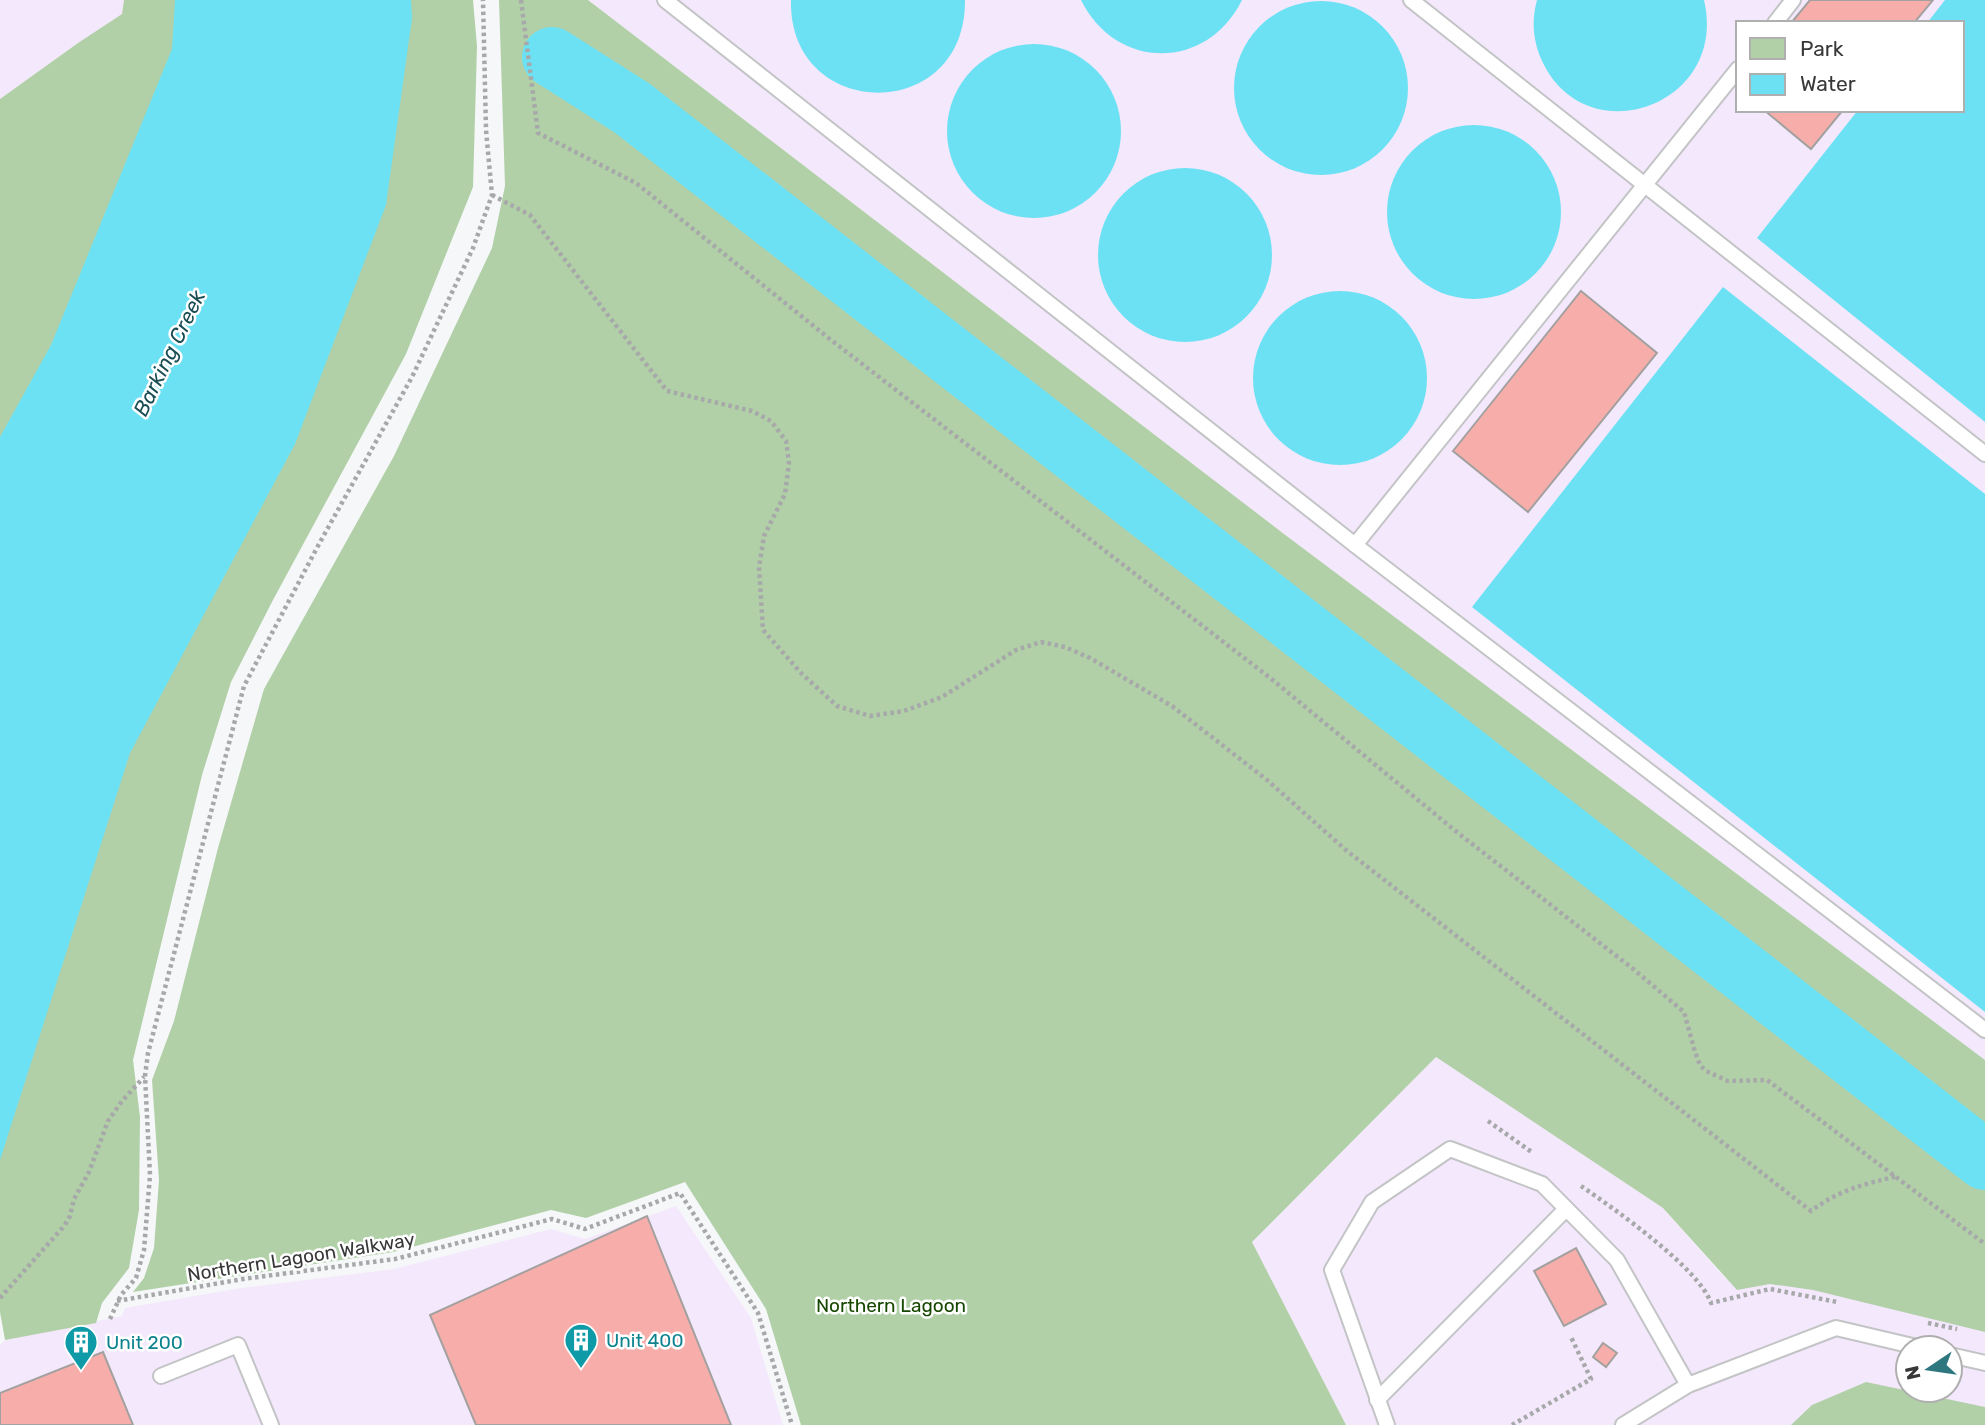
<svg xmlns="http://www.w3.org/2000/svg" width="1985" height="1425" viewBox="0 0 1985 1425" font-family="Rubik,sans-serif">
  <rect width="100%" height="100%" fill="#f6f7f9"/>
  <g fill="#f4e8fc" fill-rule="evenodd">
    <path d="M0,0H124L122,14L78,43L0,99Z"/>
    <path d="M588,0H1985V1060L1284,534ZM1738,23H1962V110H1738Z"/>
    <path d="M1436,1057L1663,1208L1725,1278L1985,1304V1425H1346L1252,1242ZM1908,1348H1950V1390H1908Z"/>
    <path d="M676,1206L751,1318L783,1425H0V1345L5,1340L122,1316L125,1308L241,1288L394,1269L551,1229L585,1239Z"/>
  </g>
  <g fill="#b1d0a7">
    <path d="M124,0H266L0,602V99L78,43L122,14Z"/>
    <path d="M325,0H473L477,46L473,187L406,354L273,600L231,682L202,775L133,1060L140,1117L139,1210L129,1268L102,1303L96,1323L5,1340L0,1312V847Z"/>
    <path d="M499,0H588L1284,534L1985,1060V1332L1813,1290L1770,1284L1737,1290L1663,1208L1436,1057L1252,1242L1346,1425H801L766,1309L685,1182L586,1218L551,1210L393,1252L133,1292L144,1278L154,1248L159,1180L152,1080L174,1021L218,848L264,689L394,456L492,248L505,186Z"/>
    <path d="M1866,1382L1985,1407V1425H1791L1812,1405Z"/>
  </g>
  <g fill="#6de1f4">
    <path d="M175,0H411L412,18L386,205L295,444L130,753L0,1160V437L51,345L172,49Z"/>
    <path d="M791,0H965C966,125 788,122 791,0Z"/>
    <path d="M1081,0H1242C1207,71 1116,71 1081,0Z"/>
    <path d="M1537,0H1704C1729,105 1588,155 1543,63C1533,43 1531,21 1537,0Z"/>
    <path d="M1945,0H1985V422L1757,238L1858,110H1962V23H1927Z"/>
    <circle cx="1321" cy="88" r="87"/>
    <circle cx="1034" cy="131" r="87"/>
    <circle cx="1474" cy="212" r="87"/>
    <circle cx="1185" cy="255" r="87"/>
    <path d="M1723,287L1985,494V1012L1472,607Z"/>
    <circle cx="1340" cy="378" r="87"/>
  </g>
  <g fill="none" stroke-linecap="round" stroke-linejoin="round">
    <path stroke="#6de1f4" stroke-width="60" d="M552,57L632,108L1985,1160"/>
  </g>
  <g fill="#f7aeab" stroke="#a3a1a0" stroke-width="2">
    <path d="M1810,0H1933L1914,23H1791Z"/>
    <path d="M1764,110H1843L1811,149Z"/>
    <path d="M1581,291L1657,353L1528,512L1453,451Z"/>
    <path d="M647,1216L731,1425H476L430,1315Z"/>
    <path d="M1576,1248L1606,1304L1564,1326L1534,1271Z"/>
    <path d="M1603,1343L1617,1353L1606,1367L1593,1357Z"/>
    <path d="M103,1352L133,1425H0V1393Z"/>
  </g>
  <g fill="none" stroke-linecap="round" stroke-linejoin="round">
    <defs>
      <g id="lane">
        <path d="M665,0L1355,545L1985,1030"/>
        <path d="M1411,0L1985,454"/>
        <path d="M1775,23L1793,0"/>
        <path d="M1355,545L1738,69"/>
        <path d="M1950,1355L1985,1363"/>
        <path d="M161,1376L238,1345L271,1425"/>
        <path d="M1377,1400L1566,1209"/>
        <path d="M1387,1425L1332,1270L1372,1202L1450,1149L1542,1184L1617,1260L1688,1385"/>
        <path d="M1623,1425L1688,1385L1836,1328L1921,1348"/>
      </g>
    </defs>
    <use href="#lane" stroke="#c3c4c6" stroke-width="18"/>
    <g stroke="#a7a8a9" stroke-width="4.5" stroke-dasharray="3.5 3.5" stroke-linecap="butt">
      <path d="M521,0L538,133L636,183L831,340L1269,677L1458,833L1632,968L1684,1012L1695,1052L1700,1065L1706,1071L1728,1081L1767,1080L1985,1244"/>
      <path d="M492,195L530,215L667,391L752,411L771,421L786,441L789,463L785,494L764,536L759,567L763,630L802,674L837,706L870,716L904,711L942,697L1016,650L1041,642L1065,647L1090,658L1172,706L1267,780L1347,851L1811,1211C1839,1190 1864,1184 1898,1176"/>
      <path d="M1488,1121L1533,1153"/>
      <path d="M1581,1186C1613,1208 1699,1268 1711,1303L1770,1289L1837,1302"/>
      <path d="M0,1298L65,1225L70,1216L74,1199L89,1172L108,1121L122,1101L144,1077"/>
      <path d="M117,1301L243,1279L395,1259L552,1219L585,1229L680,1193L758,1313L792,1425"/>
      <path d="M110,1319L121,1295L136,1278L144,1250L150,1175L145,1076L148,1053L244,686L319,544L412,377L473,248L492,195L486,130L483,0"/>
      <path d="M1928,1323L1957,1329"/>
      <path d="M1512,1425L1591,1379L1571,1337"/>
    </g>
    <use href="#lane" stroke="#fff" stroke-width="14"/>
  </g>
  <defs>
    <symbol id="building-pin" viewBox="-11 -11 22 30"><path d="M0 17L-7.5 6A9.5 9.5 0 1 1 7.5 6Z" fill="#0f9aa8" stroke="#fff"/><path d="M-4-6H4V6H1V3H-1V6H-4ZM-2.5-4.3h1.7v1.8h-1.7ZM.8-4.3h1.7v1.8H.8ZM-2.5-1h1.7V.8h-1.7ZM.8-1h1.7V.8H.8Z" fill="#fff"/></symbol>
  </defs>
  <g fill-rule="evenodd">
    <use href="#building-pin" x="562" y="1321" width="38" height="52"/>
    <use href="#building-pin" x="62" y="1323" width="38" height="52"/>
  </g>
  <g text-anchor="middle" dominant-baseline="central" stroke-width="5" stroke-linejoin="round" paint-order="stroke">
    <g font-size="19" fill="#383839" stroke="#fff">
      <text transform="translate(301 1257) rotate(-9)">Northern Lagoon Walkway</text>
    </g>
    <g font-size="19" fill="#164800" stroke="#fff">
      <text x="891" y="1305">Northern Lagoon</text>
    </g>
    <g font-size="19" fill="#0d838f" stroke="#fff" text-anchor="start">
      <text x="606" y="1340">Unit 400</text>
      <text x="106" y="1342">Unit 200</text>
    </g>
    <g font-size="21" font-style="italic" fill="#194d54" stroke="#fff">
      <text transform="translate(169 353) rotate(-64)">Barking Creek</text>
    </g>
  </g>
  <rect x="1736" y="21" width="228" height="91" fill="#ffffff" stroke="#afafb0" stroke-width="2"/>
  <rect x="1750" y="38" width="35" height="21" fill="#b1d0a7" stroke="#afafb0" stroke-width="2"/>
  <text x="1800" y="56" font-size="21" fill="#383839">Park</text>
  <rect x="1750" y="74" width="35" height="21" fill="#6de1f4" stroke="#afafb0" stroke-width="2"/>
  <text x="1800" y="91" font-size="21" fill="#383839">Water</text>
  <g transform="translate(1929 1369) rotate(257)"><circle r="33" fill="#ffffff" stroke="#afafb0" stroke-width="2"/>
  <path d="M0-5L12 26L0 18L-12 26Z" fill="#2e777f"/>
  <text y="-10" font-size="19" font-weight="bold" text-anchor="middle" fill="#383839">N</text>
  </g>
</svg>
